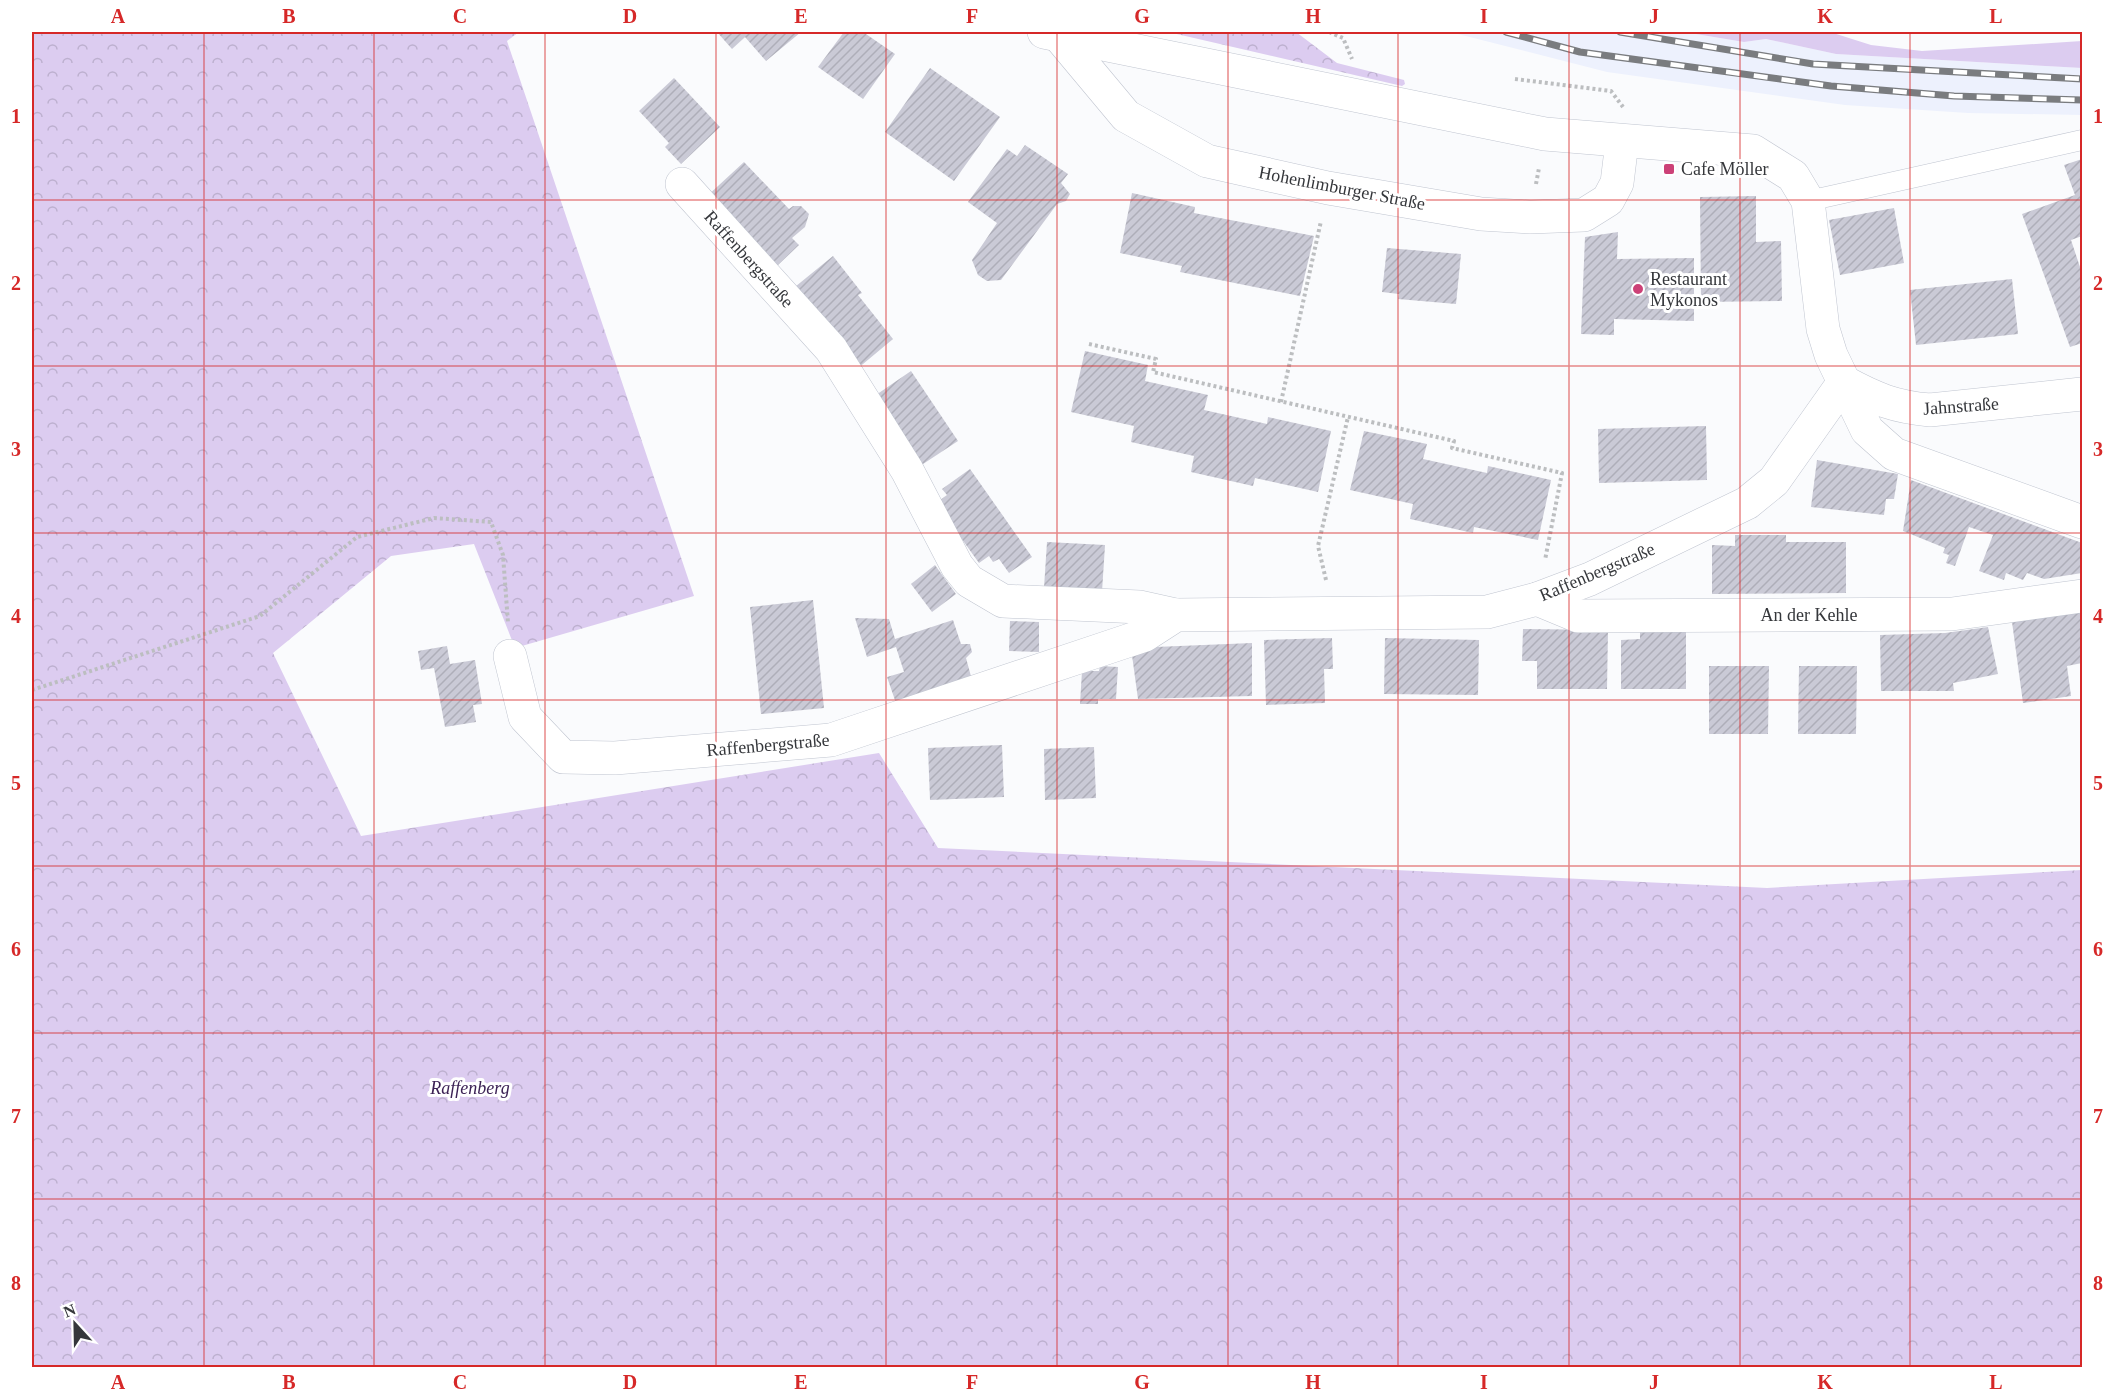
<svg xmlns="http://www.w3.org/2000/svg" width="2114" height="1399" viewBox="0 0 2114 1399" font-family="Georgia,serif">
  <defs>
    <pattern id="forest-crowns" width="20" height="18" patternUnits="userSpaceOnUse" patternTransform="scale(1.5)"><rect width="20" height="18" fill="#dcccf0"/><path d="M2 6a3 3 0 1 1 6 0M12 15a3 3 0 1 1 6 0" fill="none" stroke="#bdb0cf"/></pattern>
    <pattern id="building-hatch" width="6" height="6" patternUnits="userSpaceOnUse" patternTransform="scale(1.5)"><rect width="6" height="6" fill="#cacad6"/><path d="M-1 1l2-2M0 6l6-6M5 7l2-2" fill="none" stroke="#aeaeb9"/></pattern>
  </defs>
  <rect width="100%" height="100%" fill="#fafbfd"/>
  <path fill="#edf1fd" d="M1450,32H1684L1744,42L1766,39L1836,54L2082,68V115L1968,113L1845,105L1607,72Z"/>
  <path fill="#dcccf0" d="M1684,32H1830L1871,45L1922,51L2082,41V68L1836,54L1766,39L1744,42Z"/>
  <g fill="url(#forest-crowns)">
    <path d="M32,32H519L507,41L694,596L515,648L474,544L391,556L273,653L361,836L879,753L938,848L1767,888L2082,870V1367H32Z"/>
    <path d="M1168,32H1296L1337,63L1404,80L1405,84L1402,86Z"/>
  </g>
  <g fill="url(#building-hatch)">
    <path d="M717,32H801L766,61L745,37L732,49Z"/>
    <path d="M844,32H863L895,54L863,99L818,67Z"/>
    <path d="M930,68L1000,117L954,181L885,132Z"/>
    <path d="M674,78L720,127L681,164L665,147L669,143L639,111Z"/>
    <path d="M1025,145L1068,174L1061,183L1070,194L1066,201L1057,204L1001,280L987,281L978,275L972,260L997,223L968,202L1007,149L1017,156Z"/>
    <path d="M2082,159V236L2071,240L2082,273V343L2070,347L2022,214L2075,195L2064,165Z"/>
    <path d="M744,162L789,209L793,206H801L809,214L805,227L792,238L799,245L777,266L705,198Z"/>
    <path d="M1132,193L1195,207L1194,213L1314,236L1300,296L1180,272L1182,266L1120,253Z"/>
    <path d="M1756,196V242L1781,241L1782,301L1701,302L1700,197Z"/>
    <path d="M1894,208L1904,263L1840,275L1829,220Z"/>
    <path d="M1618,232L1617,259L1694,258V321L1614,319V335L1581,334L1585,237Z"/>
    <path d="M1387,248L1461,254L1456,304L1398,299L1399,294L1382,292Z"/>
    <path d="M833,256L862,293L858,295L893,339L857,369L790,291Z"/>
    <path d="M2012,279L2018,334L1916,345L1910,290Z"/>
    <path d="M1085,351L1148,365L1145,381L1208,395L1204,410L1267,424L1268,417L1331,431L1318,492L1255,478L1253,486L1191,472L1194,456L1131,442L1134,426L1071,412Z"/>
    <path d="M911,371L958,441L920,466L873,397Z"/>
    <path d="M1706,426L1707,480L1599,483L1598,429Z"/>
    <path d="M1364,431L1427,444L1423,459L1487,473L1488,466L1551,480L1538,540L1474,527L1473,533L1410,519L1413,504L1350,490Z"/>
    <path d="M1817,460L1898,474L1894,499H1886L1884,515L1811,507Z"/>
    <path d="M970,469L1032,557L1009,573L999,559L993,562L989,556L979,563L936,503L947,495L942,489Z"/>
    <path d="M1911,480L2082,543V573L2044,579L2027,573L2023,580L2006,573L2004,580L1979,571L1993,535L1969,527L1955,566L1946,563L1949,555L1943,553L1945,548L1903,531Z"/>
    <path d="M1735,535H1786V542H1846V593L1712,594V545L1735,546Z"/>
    <path d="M1047,542L1105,545L1102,592L1044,588Z"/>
    <path d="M935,565L956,594L932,612L911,584Z"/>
    <path d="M813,600L824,708L761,714L750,607Z"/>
    <path d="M2082,611V663L2067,666L2071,696L2023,703L2012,622Z"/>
    <path d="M855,618L889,619L895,639L953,620L961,644H970L972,652L966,658L972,680L897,706L887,677L904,672L896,647L867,657Z"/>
    <path d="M1010,621L1039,622V652L1009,651Z"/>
    <path d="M1988,627L1998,674L1953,683L1954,691H1881L1880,635L1945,633Z"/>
    <path d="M1523,629L1608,630L1607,689H1537V661H1522Z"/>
    <path d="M1640,631H1686V689H1621V640L1640,639Z"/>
    <path d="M1332,638L1333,669H1324L1325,703L1266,705L1264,640Z"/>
    <path d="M1385,638L1479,640L1478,695L1384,694Z"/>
    <path d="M1252,643V696L1138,699L1131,648Z"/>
    <path d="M447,646L450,664L475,660L482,704L473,705L476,722L445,727L434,668L421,670L418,651Z"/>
    <path d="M1100,666L1118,667L1116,699H1098V704H1080L1082,671H1099Z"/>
    <path d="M1709,666H1769L1768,734H1709Z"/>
    <path d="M1799,666H1857L1856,734H1798Z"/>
    <path d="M1002,745L1004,797L930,800L928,748Z"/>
    <path d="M1094,747L1096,798L1045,800L1044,749Z"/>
  </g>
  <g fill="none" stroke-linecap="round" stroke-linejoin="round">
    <defs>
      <path id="lane" d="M1808,201L2082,140"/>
      <g id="street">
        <path d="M1044,32L1545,134L1753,151L1793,176L1808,201L1823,329L1831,355L1867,430L1894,454L2082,522"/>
        <path d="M1060,37L1126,116L1207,161L1328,188L1481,214L1530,217L1584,215L1608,200L1617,183L1622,142"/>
        <path d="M682,184L831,349L907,470L957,566L969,581L1003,601L1140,607L1176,615"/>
        <path d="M1844,382C1875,399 1895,407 1930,410L2082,394"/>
        <path d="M1537,599L1578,616L1952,614L2082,596"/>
        <path d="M510,656L525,717L563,757L615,758L831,740L1145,635L1176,615L1487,612L1537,599L1590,579L1747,503L1774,481L1844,382"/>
      </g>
    </defs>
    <use href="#lane" stroke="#c0c5d0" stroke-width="21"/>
    <use href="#street" stroke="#c0c5d0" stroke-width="34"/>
    <g stroke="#bcbec0" stroke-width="4" stroke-dasharray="3 3" stroke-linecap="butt">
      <path d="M1329,32L1343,38L1352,59"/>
      <path d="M1515,79L1611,91L1623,107"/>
      <path d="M1536,184L1539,168"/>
      <path d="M1089,344L1156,359L1153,372L1454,441L1452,448L1562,473L1545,560"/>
      <path d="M1281,402L1321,221"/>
      <path d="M1326,580L1318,546L1348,417"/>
      <path d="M32,690L260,616L357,537L434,518L491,522L503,555L508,623"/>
    </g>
    <use href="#lane" stroke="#fff" stroke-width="20"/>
    <use href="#street" stroke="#fff" stroke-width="33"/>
    <defs>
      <g id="rail">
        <path d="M1506,32L1580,52L1831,86L1954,96L2082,100"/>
        <path d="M1620,32L1813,64L2082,79"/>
      </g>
    </defs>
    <use href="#rail" stroke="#7a7c7f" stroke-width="7"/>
    <use href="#rail" stroke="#fff" stroke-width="4.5" stroke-dasharray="14" stroke-linecap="butt"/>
  </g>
  <path fill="none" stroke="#d62828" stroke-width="1.5" stroke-opacity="0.55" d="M204,32V1368M374,32V1368M545,32V1368M716,32V1368M886,32V1368M1057,32V1368M1228,32V1368M1398,32V1368M1569,32V1368M1740,32V1368M1910,32V1368M32,200H2082M32,366H2082M32,533H2082M32,700H2082M32,866H2082M32,1033H2082M32,1199H2082"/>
  <g fill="#cc4177" stroke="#fff" stroke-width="2">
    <rect x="1663" y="163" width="12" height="12" rx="3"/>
    <circle cx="1638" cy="289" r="6"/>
  </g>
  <g text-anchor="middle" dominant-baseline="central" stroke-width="6" stroke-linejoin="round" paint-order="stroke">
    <g font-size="18" fill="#35373b" stroke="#fff" text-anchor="start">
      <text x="1681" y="169">Cafe Möller</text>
      <text x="1650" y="279">Restaurant<tspan x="1650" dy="21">Mykonos</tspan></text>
    </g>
    <g font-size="18" fill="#35373b" stroke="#fff">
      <text transform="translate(1342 188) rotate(11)">Hohenlimburger Straße</text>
      <text transform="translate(749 259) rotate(48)">Raffenbergstraße</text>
      <text transform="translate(1961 406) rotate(-4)">Jahnstraße</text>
      <text transform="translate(1597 572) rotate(-23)">Raffenbergstraße</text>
      <text x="1809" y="615">An der Kehle</text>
      <text transform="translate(768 745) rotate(-5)">Raffenbergstraße</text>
    </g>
    <g font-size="18" font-style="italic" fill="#3c2255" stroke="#fff">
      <text x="470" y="1088">Raffenberg</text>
    </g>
  </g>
  <rect width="2114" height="1399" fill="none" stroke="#ffffff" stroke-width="66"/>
  <g transform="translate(75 1324) rotate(338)" stroke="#ffffff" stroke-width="4.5" paint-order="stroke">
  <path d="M0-4.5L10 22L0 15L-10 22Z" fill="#35373b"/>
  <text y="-9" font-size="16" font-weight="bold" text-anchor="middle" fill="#35373b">N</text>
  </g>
  <rect x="33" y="33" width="2048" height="1333" fill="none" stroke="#d62828" stroke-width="2"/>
  <g font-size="20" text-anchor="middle" font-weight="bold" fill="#d62828">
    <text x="118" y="23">A</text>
    <text x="289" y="23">B</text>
    <text x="460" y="23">C</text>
    <text x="630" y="23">D</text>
    <text x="801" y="23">E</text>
    <text x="972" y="23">F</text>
    <text x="1142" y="23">G</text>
    <text x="1313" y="23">H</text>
    <text x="1484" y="23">I</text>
    <text x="1654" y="23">J</text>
    <text x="1825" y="23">K</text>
    <text x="1996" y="23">L</text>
    <text x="16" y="123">1</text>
    <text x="2098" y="123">1</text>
    <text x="16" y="290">2</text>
    <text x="2098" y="290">2</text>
    <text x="16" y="456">3</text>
    <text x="2098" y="456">3</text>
    <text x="16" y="623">4</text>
    <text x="2098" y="623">4</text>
    <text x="16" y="790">5</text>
    <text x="2098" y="790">5</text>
    <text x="16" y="956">6</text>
    <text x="2098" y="956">6</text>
    <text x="16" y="1123">7</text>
    <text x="2098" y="1123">7</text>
    <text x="16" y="1290">8</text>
    <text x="2098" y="1290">8</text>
    <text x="118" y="1389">A</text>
    <text x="289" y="1389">B</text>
    <text x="460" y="1389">C</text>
    <text x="630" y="1389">D</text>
    <text x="801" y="1389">E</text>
    <text x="972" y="1389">F</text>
    <text x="1142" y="1389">G</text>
    <text x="1313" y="1389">H</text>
    <text x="1484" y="1389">I</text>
    <text x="1654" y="1389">J</text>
    <text x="1825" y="1389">K</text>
    <text x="1996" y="1389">L</text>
  </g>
</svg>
